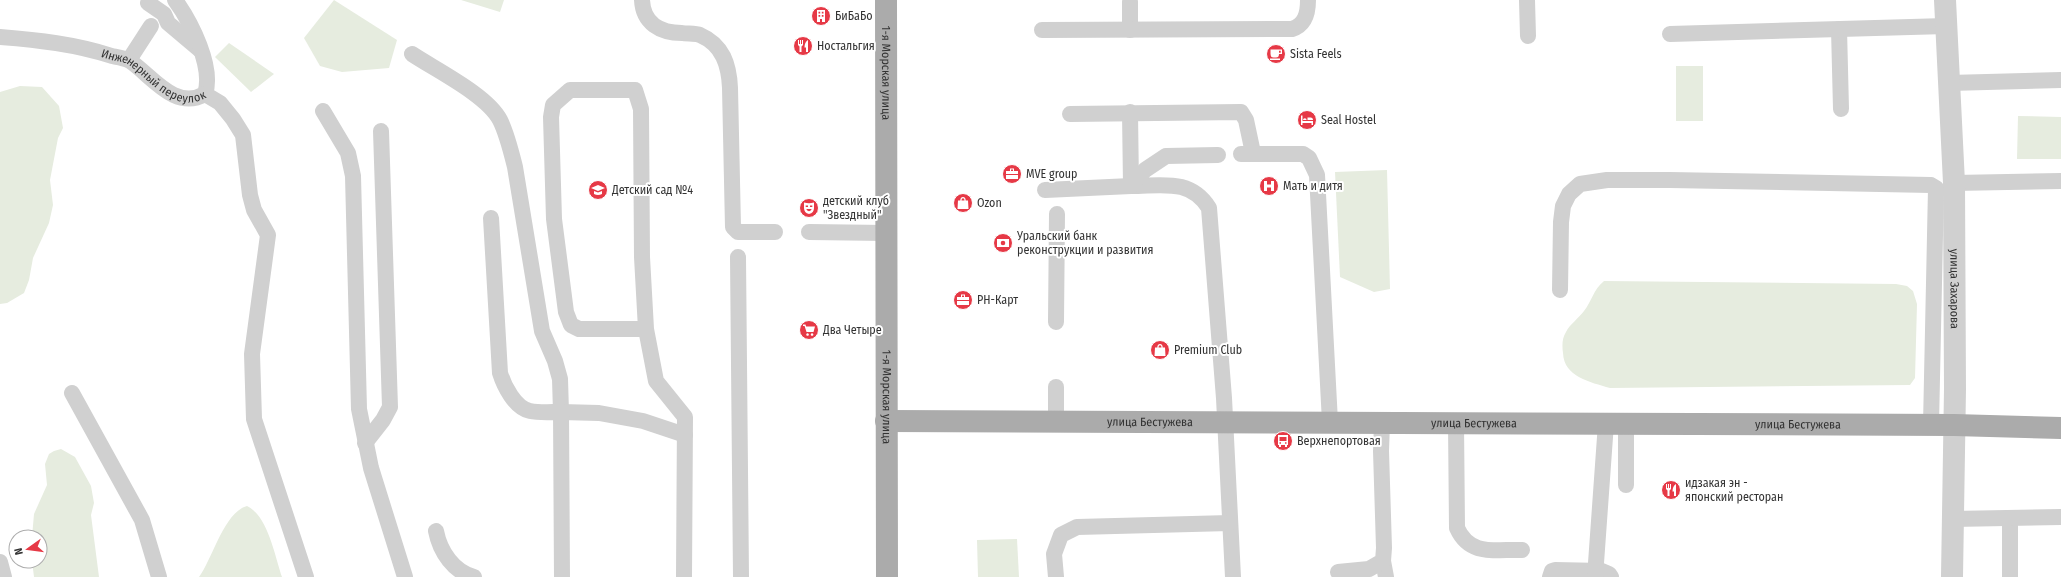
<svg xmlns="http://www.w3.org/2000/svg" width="2061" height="577" viewBox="0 0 2061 577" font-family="'Fira Sans Condensed',sans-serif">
  <rect width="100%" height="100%" fill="#fff"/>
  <g fill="#e6ecdf">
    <path d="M334,0L397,40L389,68L342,72L320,66L304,38Z"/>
    <path d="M461,0H504L500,12Z"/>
    <path d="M229,43L274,74L251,92L215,57Z"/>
    <rect x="1676" y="66" width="27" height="55"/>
    <path d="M20,86L42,87L59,106L63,128L58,138L50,180L53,205L49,223L33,258L29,280L24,293L7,303L0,304V92Z"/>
    <path d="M2018,116L2061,117V159H2017Z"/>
    <path d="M1387,170L1390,289L1374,292L1340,277L1335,172Z"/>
    <path d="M1604,281L1896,284L1907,286L1913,291L1917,304L1915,378L1910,385L1610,388C1590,382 1564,377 1563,353C1562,346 1562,338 1566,332C1570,324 1579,318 1584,311C1592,301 1593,290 1604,281Z"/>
    <path d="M61,449L75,457L91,486L94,503L91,515L99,577H34L32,561H40V537H32L34,514L47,485L45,464L49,454L54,451Z"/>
    <path d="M247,506C268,516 275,557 282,577H199C212,560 224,512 247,506Z"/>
    <path d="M1017,539L1019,577H978L977,540Z"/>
  </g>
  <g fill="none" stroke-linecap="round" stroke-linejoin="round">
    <g stroke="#d0d0d0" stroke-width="16">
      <path d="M642,0C643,23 660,33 682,33C687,34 695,33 700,35C723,45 729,65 730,88L733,227L738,232H775"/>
      <path d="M1527,0L1528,36"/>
      <path d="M1130,2V30"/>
      <path d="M148,3L164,14L168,23L200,50"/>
      <path d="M1839,29L1841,109"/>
      <path d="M1042,30L1292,29C1305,25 1308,14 1308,0"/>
      <path d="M1670,34L1946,26"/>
      <path id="s1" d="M0,37C38,40 75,44 112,56C117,57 125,58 130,61C152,76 175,111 205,94C214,67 191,22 175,0"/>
      <path d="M412,54C436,70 487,95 500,120C507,134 511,151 515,167L542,331L555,361L560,379L561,412L599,413L643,421L685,435"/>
      <path d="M129,60L151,26"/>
      <path d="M1949,83L2061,80"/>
      <path d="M205,94L220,103L233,119L243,135L250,195L254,210L268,235L252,354L254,419L306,577"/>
      <path d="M323,111L348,153L353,176L359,409L371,468L405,577"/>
      <path d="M1130,112L1131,186C1162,186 1190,178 1209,208L1224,398L1233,577"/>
      <path d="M1070,114L1241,112L1246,120L1253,153"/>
      <path d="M1241,154H1303L1309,158L1317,175L1330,422"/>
      <path d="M1954,183L2061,181"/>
      <path d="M1045,190L1131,186L1145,170L1166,156L1218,155"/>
      <path d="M491,218L500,373C504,386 515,408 530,411C539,413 551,412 561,412L562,577"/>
      <path d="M809,232L886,233"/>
      <path d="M738,257L741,577"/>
      <path d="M1560,290L1561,222L1563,206L1569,194L1580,184L1607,180H1670L1931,185L1936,188L1931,425"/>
      <path d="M1056,322L1057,214"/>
      <path d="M646,329H579L571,325L566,312L554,219L551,117L553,105L570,90H635L641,109L642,257L646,329L656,381L685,417L684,577"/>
      <path d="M72,393L142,520L159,577"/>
      <path d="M1056,421V387"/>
      <path d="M1456,423L1457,528C1470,557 1496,549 1522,550"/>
      <path d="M365,443L383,420L390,407L381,131"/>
      <path d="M1626,485V423"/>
      <path d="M2010,518V577"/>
      <path d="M1952,519L2061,517"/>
      <path d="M436,531C440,552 454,572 474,577"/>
      <path d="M1383,561L1386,577"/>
      <path d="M0,562L4,577"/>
      <path d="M1338,572L1369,569L1383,561L1384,548L1381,451L1382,423"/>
      <path d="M1056,577L1054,554L1061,535L1077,527L1230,523"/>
      <path d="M1550,577L1552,571L1555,570L1602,571L1609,574L1611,577"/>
      <path d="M1595,577L1606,423"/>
    </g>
    <path stroke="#d0d0d0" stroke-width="22" id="s2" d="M1945,0L1954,183L1955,389L1952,577"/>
    <g stroke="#ababab" stroke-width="22">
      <path id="s3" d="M886,0L887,577"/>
      <path id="s4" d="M886,421L1954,425L2061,428"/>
    </g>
  </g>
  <defs>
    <symbol id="building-disc" viewBox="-11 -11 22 22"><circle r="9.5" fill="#e63946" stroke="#fff"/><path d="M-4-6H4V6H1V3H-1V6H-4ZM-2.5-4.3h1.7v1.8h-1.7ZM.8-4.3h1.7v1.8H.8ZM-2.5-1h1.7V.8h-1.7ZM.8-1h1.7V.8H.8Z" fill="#fff"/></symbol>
    <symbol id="restaurant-disc" viewBox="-11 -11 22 22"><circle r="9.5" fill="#e63946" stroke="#fff"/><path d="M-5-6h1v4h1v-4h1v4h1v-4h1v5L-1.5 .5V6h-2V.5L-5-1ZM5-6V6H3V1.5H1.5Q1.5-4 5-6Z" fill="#fff"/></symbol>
    <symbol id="cafe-disc" viewBox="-11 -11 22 22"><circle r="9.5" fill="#e63946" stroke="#fff"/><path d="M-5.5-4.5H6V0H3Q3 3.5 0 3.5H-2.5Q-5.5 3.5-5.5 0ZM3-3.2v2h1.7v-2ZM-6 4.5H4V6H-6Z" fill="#fff"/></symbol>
    <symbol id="hotel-disc" viewBox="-11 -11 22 22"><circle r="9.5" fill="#e63946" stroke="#fff"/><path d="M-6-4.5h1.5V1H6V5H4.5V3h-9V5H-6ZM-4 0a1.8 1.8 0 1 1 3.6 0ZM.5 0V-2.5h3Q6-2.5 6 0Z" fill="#fff"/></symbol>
    <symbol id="office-disc" viewBox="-11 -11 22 22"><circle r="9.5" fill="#e63946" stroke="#fff"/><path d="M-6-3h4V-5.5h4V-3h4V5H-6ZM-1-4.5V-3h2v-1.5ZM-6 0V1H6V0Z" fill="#fff"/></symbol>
    <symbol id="hospital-disc" viewBox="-11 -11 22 22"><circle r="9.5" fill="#e63946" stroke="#fff"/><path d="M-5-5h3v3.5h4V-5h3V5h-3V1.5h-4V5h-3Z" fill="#fff"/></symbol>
    <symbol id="school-disc" viewBox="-11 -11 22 22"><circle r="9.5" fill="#e63946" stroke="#fff"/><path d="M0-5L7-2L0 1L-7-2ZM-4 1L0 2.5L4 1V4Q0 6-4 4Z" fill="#fff"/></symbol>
    <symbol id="shop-disc" viewBox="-11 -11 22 22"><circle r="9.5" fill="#e63946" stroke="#fff"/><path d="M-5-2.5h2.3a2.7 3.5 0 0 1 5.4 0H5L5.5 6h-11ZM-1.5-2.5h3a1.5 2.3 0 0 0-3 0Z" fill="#fff"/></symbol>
    <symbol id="theatre-disc" viewBox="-11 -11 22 22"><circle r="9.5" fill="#e63946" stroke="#fff"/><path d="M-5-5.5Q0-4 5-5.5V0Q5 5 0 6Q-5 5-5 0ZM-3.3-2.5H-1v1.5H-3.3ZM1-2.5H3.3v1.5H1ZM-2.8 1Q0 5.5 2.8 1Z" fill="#fff"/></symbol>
    <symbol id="bank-disc" viewBox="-11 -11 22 22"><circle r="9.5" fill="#e63946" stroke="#fff"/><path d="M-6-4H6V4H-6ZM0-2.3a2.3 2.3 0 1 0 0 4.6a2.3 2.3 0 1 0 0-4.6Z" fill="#fff"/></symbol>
    <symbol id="supermarket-disc" viewBox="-11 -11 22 22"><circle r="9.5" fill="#e63946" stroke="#fff"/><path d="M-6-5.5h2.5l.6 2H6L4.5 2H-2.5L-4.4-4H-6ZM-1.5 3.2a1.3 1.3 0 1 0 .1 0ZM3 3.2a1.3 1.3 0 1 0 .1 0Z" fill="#fff"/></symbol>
    <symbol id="bus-disc" viewBox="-11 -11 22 22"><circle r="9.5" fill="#e63946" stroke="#fff"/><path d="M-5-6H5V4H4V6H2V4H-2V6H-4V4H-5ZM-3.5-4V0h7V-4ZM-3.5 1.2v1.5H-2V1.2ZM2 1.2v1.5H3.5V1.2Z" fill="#fff"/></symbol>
  </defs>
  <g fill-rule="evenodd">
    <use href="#building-disc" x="810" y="5" width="22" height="22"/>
    <use href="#restaurant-disc" x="792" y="35" width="22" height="22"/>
    <use href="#cafe-disc" x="1265" y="43" width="22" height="22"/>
    <use href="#hotel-disc" x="1296" y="109" width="22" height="22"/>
    <use href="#office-disc" x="1001" y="163" width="22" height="22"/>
    <use href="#hospital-disc" x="1258" y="175" width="22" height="22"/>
    <use href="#school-disc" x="587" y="179" width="22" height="22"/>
    <use href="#shop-disc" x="952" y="192" width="22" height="22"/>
    <use href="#theatre-disc" x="798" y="197" width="22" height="22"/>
    <use href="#bank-disc" x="992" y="232" width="22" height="22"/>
    <use href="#office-disc" x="952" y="289" width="22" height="22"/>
    <use href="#supermarket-disc" x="798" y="319" width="22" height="22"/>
    <use href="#shop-disc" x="1149" y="339" width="22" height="22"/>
    <use href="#bus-disc" x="1272" y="430" width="22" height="22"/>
    <use href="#restaurant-disc" x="1660" y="479" width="22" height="22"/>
  </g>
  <g text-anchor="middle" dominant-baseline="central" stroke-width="4" stroke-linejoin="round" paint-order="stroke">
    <g font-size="12" fill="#333" stroke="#fff" text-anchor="start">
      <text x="835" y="16">БиБаБо</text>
      <text x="817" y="46">Ностальгия</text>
      <text x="1290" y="54">Sista Feels</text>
      <text x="1321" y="120">Seal Hostel</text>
      <text x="1026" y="174">MVE group</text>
      <text x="1283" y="186">Мать и дитя</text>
      <text x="612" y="190">Детский сад №4</text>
      <text x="823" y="201">детский клуб<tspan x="823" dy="14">"Звездный"</tspan></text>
      <text x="977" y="203">Ozon</text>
      <text x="1017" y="236">Уральский банк<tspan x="1017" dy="14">реконструкции и развития</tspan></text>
      <text x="977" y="300">РН-Карт</text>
      <text x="823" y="330">Два Четыре</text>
      <text x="1174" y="350">Premium Club</text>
      <text x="1297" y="441">Верхнепортовая</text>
      <text x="1685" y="483">идзакая эн -<tspan x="1685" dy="14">японский ресторан</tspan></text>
    </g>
    <g font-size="12" fill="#333" stroke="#fff">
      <text stroke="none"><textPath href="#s1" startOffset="162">Инженерный переулок</textPath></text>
      <text stroke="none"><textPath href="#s3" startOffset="73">1-я Морская улица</textPath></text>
      <text stroke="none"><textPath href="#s2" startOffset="289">улица Захарова</textPath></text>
      <text stroke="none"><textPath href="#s3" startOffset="397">1-я Морская улица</textPath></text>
      <text stroke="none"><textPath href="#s4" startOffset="264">улица Бестужева</textPath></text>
      <text stroke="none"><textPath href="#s4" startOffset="588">улица Бестужева</textPath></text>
      <text stroke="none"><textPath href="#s4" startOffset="912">улица Бестужева</textPath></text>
    </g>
  </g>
  <g transform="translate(28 549) rotate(256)"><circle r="19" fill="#ffffff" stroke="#adadad"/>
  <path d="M0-3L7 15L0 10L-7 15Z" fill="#e63946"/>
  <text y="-6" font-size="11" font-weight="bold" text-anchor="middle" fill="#333333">N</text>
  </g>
</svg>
